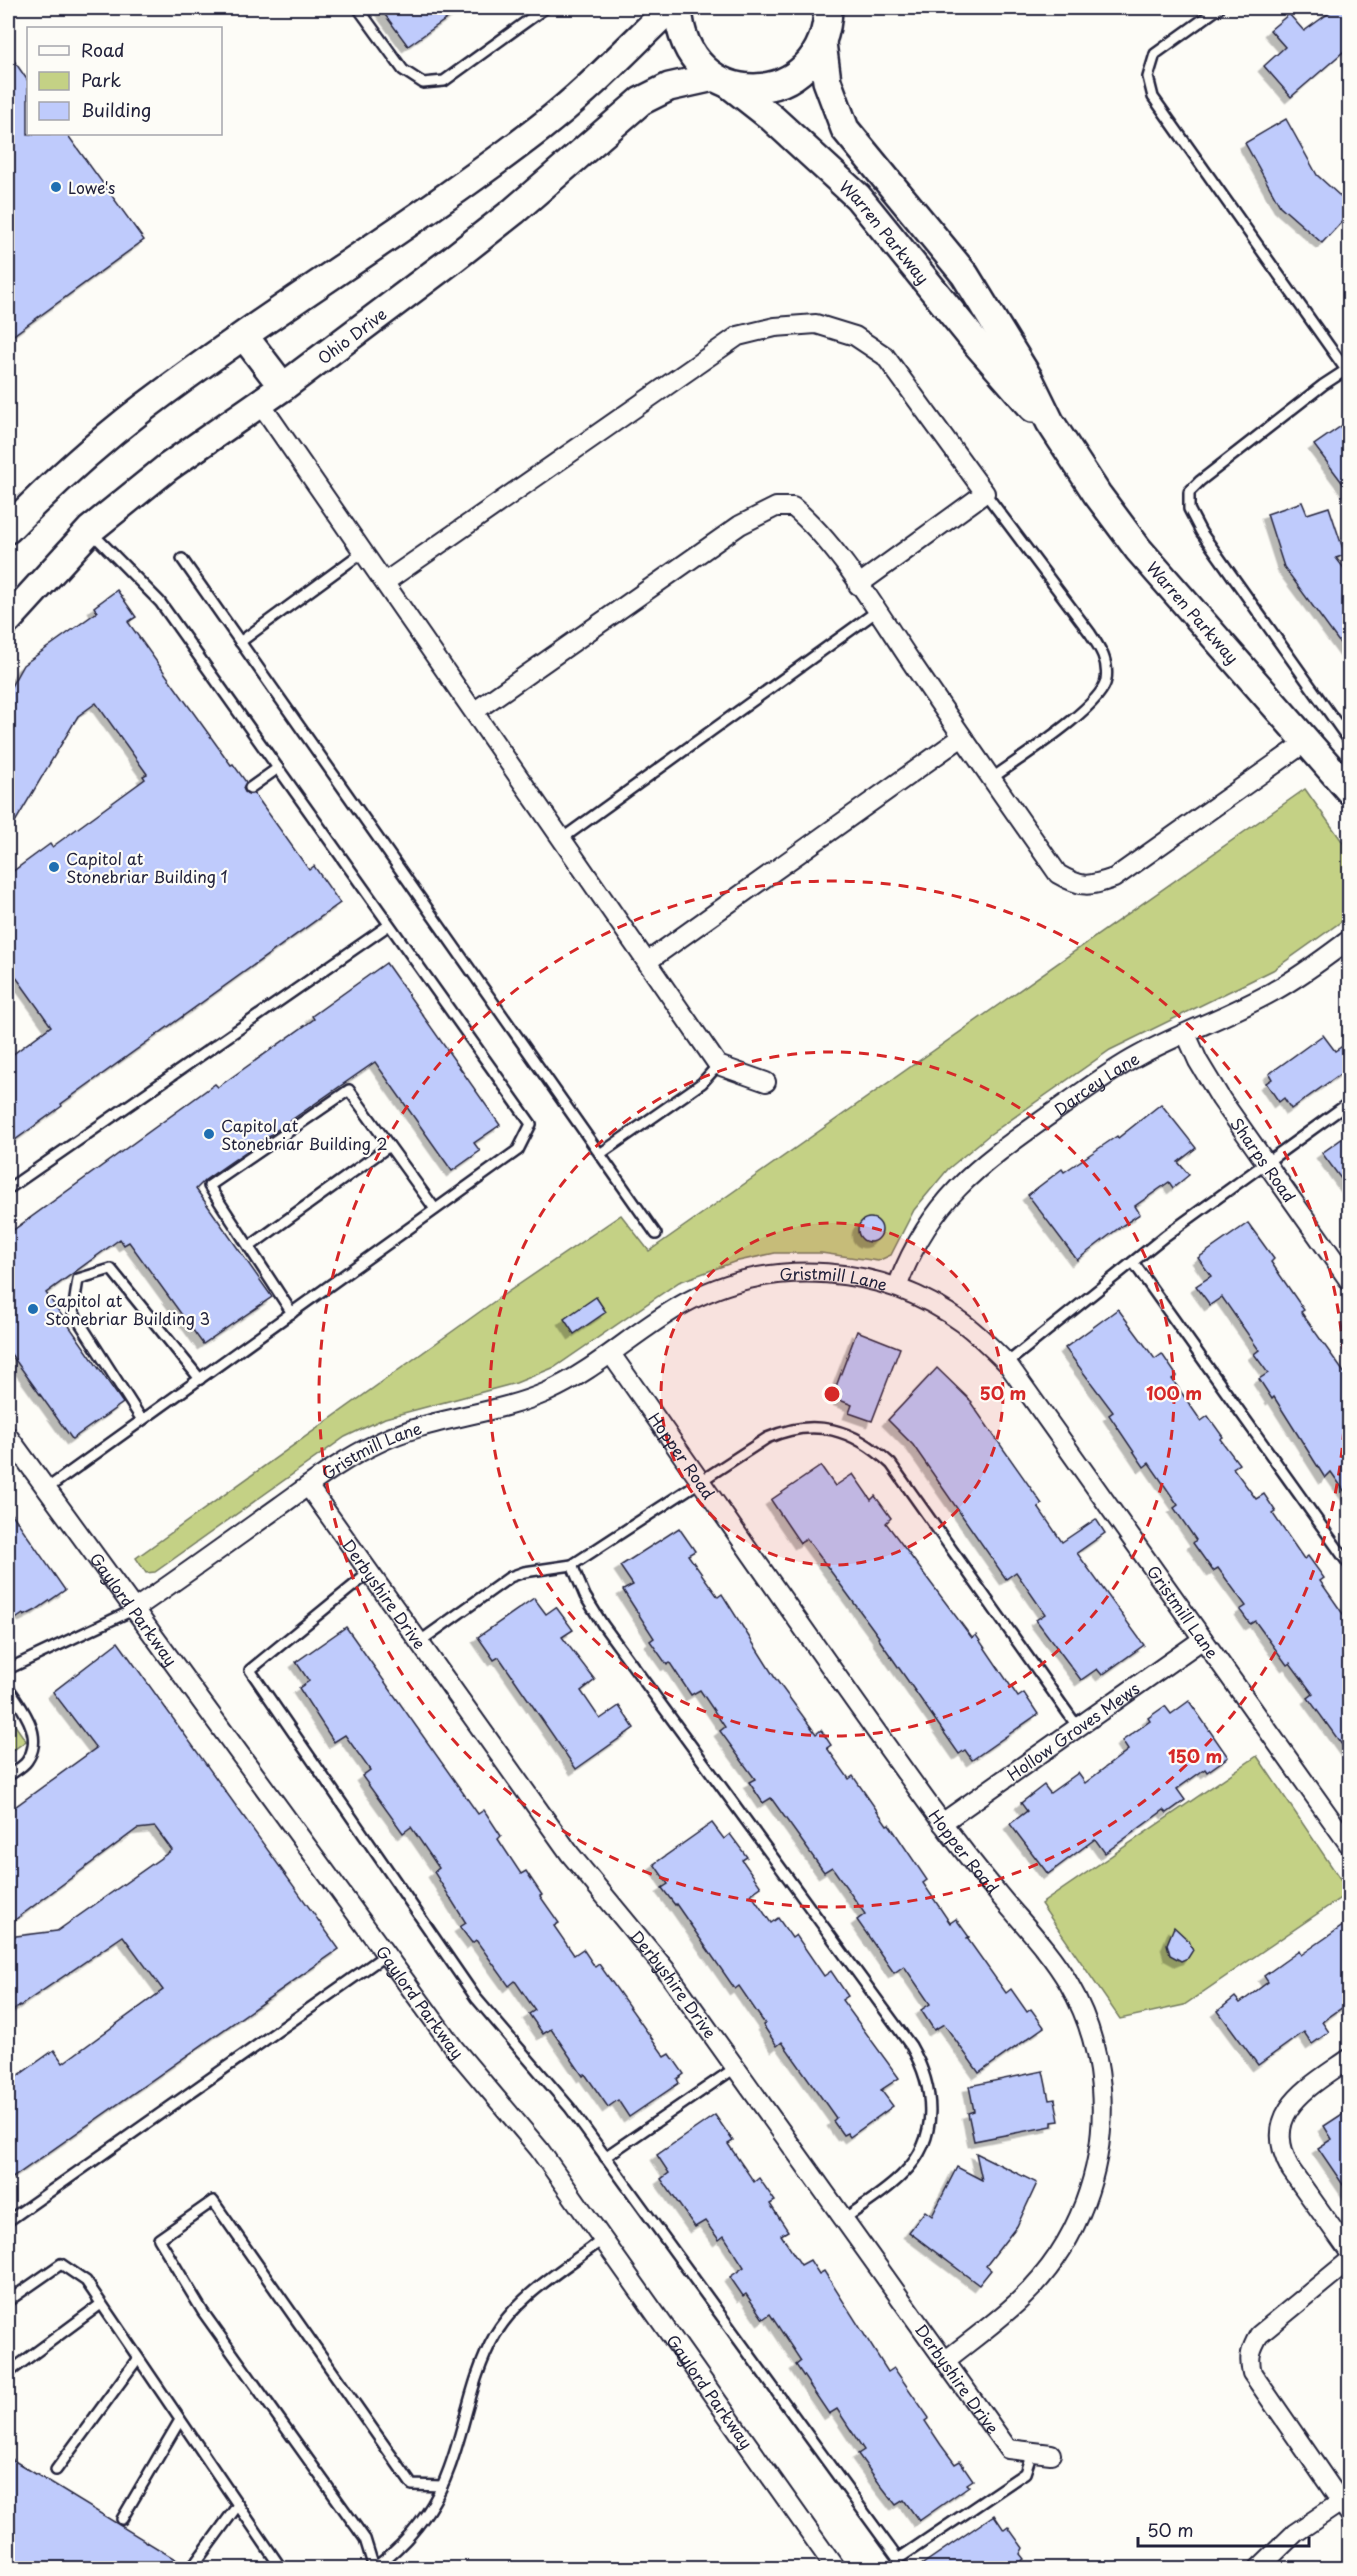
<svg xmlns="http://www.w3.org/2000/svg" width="1357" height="2576" viewBox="0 0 1357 2576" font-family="'Playpen Sans',sans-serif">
  <defs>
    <filter id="shadow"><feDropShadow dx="-5.5" dy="5.5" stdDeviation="0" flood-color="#0004"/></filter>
  </defs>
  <rect width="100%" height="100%" fill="#fdfcf7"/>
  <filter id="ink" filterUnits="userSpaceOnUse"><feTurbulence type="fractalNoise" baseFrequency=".0167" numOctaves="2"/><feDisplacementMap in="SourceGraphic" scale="12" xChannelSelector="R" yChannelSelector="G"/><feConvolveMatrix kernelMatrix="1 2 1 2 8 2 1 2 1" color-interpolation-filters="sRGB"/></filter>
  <g filter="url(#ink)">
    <g fill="#c4d185" stroke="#737a60" stroke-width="1.5">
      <path d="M1305,789L1349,851V916L1273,970L1110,1050L989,1135L948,1169L914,1210L891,1255L878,1261L821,1253H775L734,1262L679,1282L555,1367L516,1383L385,1418L345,1437L155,1572L146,1573L136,1558L499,1298L621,1215L649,1251Z"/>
      <path d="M8,1715L26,1741L8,1754Z"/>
      <path d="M1257,1756L1349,1892L1184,2005L1120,2019L1041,1904Z"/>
    </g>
    <g fill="#bfcbfc" stroke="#22223b" stroke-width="1.5" filter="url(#shadow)">
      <path d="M380,8H462L408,46Z"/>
      <path d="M1336,8H1350V46L1291,97L1264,66L1285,47L1270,30L1289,14L1304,31Z"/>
      <path d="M8,52L28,81V134H67L144,240L8,339Z"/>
      <path d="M1286,119L1317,175L1350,205V213L1322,243L1280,206L1245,143Z"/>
      <path d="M1350,420V493L1314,445Z"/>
      <path d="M1302,502L1307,514L1329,507L1345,555L1336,558L1350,576V657L1284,567L1267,514Z"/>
      <path d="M117,590L136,617L128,622L231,765L233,764L246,782L243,788L245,792L254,793L309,870L314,866L340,903L61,1104L62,1106L8,1145V1058L51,1026L8,966V875L50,844L52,847L145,779L143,776L147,774L96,703L78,716L8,834V692L23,665L97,612L94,607Z"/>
      <path d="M386,963L500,1125L474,1143L480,1151L452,1171L375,1062L205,1180L196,1189L272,1297L203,1344L129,1242L124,1245L120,1239L46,1293L123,1403L72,1439L8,1350V1234L215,1084L218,1087L314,1019L312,1016Z"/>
      <path d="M1323,1035L1335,1051L1350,1041V1067L1291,1109L1284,1098L1279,1102L1266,1083L1272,1079L1269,1074Z"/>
      <path d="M1161,1104L1196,1148L1178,1162L1189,1175L1173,1188L1169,1182L1135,1206L1140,1214L1120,1227L1077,1260L1028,1195L1062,1169L1064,1172L1117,1136L1118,1138Z"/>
      <path d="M1350,1133V1191L1322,1153Z"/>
      <circle cx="870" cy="1230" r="12"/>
      <path d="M1248,1223L1274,1259L1271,1262L1304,1310L1301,1312L1350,1381V1499L1331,1472L1325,1478L1274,1397L1272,1399L1259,1379L1268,1373L1254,1354L1259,1350L1222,1297L1210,1305L1196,1286L1211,1276L1198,1258Z"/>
      <path d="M596,1297L606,1312L574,1334L564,1319Z"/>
      <path d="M1118,1309L1155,1359L1162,1354L1177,1376L1172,1379L1201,1421L1208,1416L1223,1437L1220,1439L1239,1464L1233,1468L1256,1499L1264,1494L1276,1512L1273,1514L1304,1559L1308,1556L1324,1578L1320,1581L1350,1624V1756L1308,1698L1313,1694L1290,1663L1287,1665L1255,1621L1250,1624L1240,1610L1246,1606L1218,1568L1213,1571L1193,1543L1196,1540L1174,1508L1178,1505L1149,1463L1144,1467L1109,1415L1113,1412L1065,1348Z"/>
      <path d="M857,1331L900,1348L872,1421L849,1413L852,1405L832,1397Z"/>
      <path d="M937,1368L972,1402L971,1403L1042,1504L1038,1507L1062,1542L1096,1519L1105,1533L1077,1553L1144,1645L1102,1675L1097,1669L1081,1680L1036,1620L1045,1614L1016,1572L1006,1579L913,1445L888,1420Z"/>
      <path d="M821,1466L835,1486L853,1474L871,1500L875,1496L891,1518L886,1523L972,1638L976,1635L1018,1697L1024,1693L1038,1714L972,1760L965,1750L959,1754L878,1638L879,1637L807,1539L800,1543L771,1500Z"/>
      <path d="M8,1508L65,1590L36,1610L24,1616L23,1614L8,1624Z"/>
      <path d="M679,1528L695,1551L688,1555L718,1597L722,1594L775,1678L816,1734L821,1730L831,1745L827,1748L849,1779L853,1776L887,1825L889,1824L927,1880L923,1883L950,1923L956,1919L969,1937L967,1938L1006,1993L1011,1989L1027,2012L1031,2009L1044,2027L979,2073L944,2024L934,2030L921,2010L930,2004L904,1966L894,1973L857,1920L865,1914L832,1867L824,1872L771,1798L763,1803L749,1782L755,1779L720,1731L725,1727L700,1690L691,1695L670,1663L667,1665L650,1641L654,1638L623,1590L633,1585L620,1566Z"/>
      <path d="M534,1598L546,1614L556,1607L573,1630L562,1637L595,1680L581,1691L600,1719L619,1706L634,1728L576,1769L499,1657L494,1660L478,1637Z"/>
      <path d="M346,1627L478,1814L484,1810L501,1836L498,1839L521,1874L526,1871L542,1895L540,1896L559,1923L554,1926L574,1955L583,1949L595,1967L599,1964L665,2057L670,2054L684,2074L677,2079L679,2083L629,2117L618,2100L608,2107L585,2074L583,2076L551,2029L543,2034L529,2014L535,2010L515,1981L509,1986L476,1940L472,1943L460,1927L466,1923L434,1872L439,1868L411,1827L403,1833L362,1776L370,1770L345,1735L334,1742L299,1688L309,1681L296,1662Z"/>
      <path d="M118,1642L339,1949L8,2181V2083L54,2050L63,2063L163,1990L123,1936L8,2014V1937L57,1931L172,1850L155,1827L137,1829L8,1925V1812L96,1748L53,1692Z"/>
      <path d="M1189,1701L1228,1757L1207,1772L1205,1769L1177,1789L1185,1800L1167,1813L1164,1810L1105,1853L1095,1839L1048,1874L1010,1824L1027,1811L1021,1803L1044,1785L1050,1793L1078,1773L1085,1783L1128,1750L1122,1741L1150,1721L1148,1718L1165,1706L1171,1714Z"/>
      <path d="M712,1823L724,1839L730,1834L747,1857L742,1860L761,1887L751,1894L771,1923L778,1918L792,1938L796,1935L824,1976L831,1971L848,1996L842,2000L899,2078L881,2090L893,2106L850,2137L847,2133L843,2135L833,2121L836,2118L782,2042L777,2046L763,2025L765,2024L739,1986L735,1989L676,1904L675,1905L662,1888L668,1884L654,1864Z"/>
      <path d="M1350,1921V2002L1322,2022L1329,2032L1312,2044L1304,2032L1258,2065L1218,2011L1235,1997L1240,2003L1268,1982L1264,1976L1299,1951L1301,1955Z"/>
      <path d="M1174,1927L1189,1941L1193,1950L1188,1958L1181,1961L1170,1955L1167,1944Z"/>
      <path d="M1043,2071L1049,2100L1055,2099L1059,2121L1052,2122V2126L974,2141L968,2113L974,2111L969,2086Z"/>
      <path d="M1350,2109V2195L1318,2148L1332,2139L1324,2126Z"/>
      <path d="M715,2115L733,2141L728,2144L754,2182L759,2178L775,2201L770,2204L788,2231L781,2235L801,2265L810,2260L819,2274L824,2271L888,2372L894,2368L929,2418L925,2421L941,2445L955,2464L960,2461L973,2480L967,2484L969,2486L919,2521L904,2500L896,2505L879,2483L858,2454L864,2450L837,2409L829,2414L796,2365L801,2361L770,2314L763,2319L746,2294L743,2296L730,2277L744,2267L724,2236L719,2240L705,2221L695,2227L661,2179L669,2173L657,2155Z"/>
      <path d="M976,2153L1037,2183L1017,2226L986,2266L991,2270L979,2285L909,2232L925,2211L932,2216L957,2167L982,2180Z"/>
      <path d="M8,2457L188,2567V2568H8Z"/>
      <path d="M994,2515L1004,2530L1008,2527L1023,2548L1020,2554L1024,2559L1011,2568H917Z"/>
    </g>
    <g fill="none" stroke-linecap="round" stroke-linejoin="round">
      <defs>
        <g id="service">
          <path d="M358,8L403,70L423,83L444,81L545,8"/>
          <path d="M1219,8L1155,54L1148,77L1153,97L1346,370L1350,368"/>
          <path d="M1346,370L1323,385L1200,481L1189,492V509L1201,532L1350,742"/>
          <path d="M985,493L1090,633C1100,648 1109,661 1106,680C1102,707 1015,761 991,779"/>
          <path d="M182,559L656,1234"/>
          <path d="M240,642L364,551"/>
          <path d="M250,788L278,768"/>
          <path d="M563,838L877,611"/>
          <path d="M600,1154L702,1083L718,1065"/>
          <path d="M8,1189L389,925"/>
          <path d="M249,1247L389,1146"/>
          <path d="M1133,1262L1350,1566"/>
          <path d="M292,1313L209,1186L349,1090L435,1209"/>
          <path d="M1007,1363L1165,1236L1350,1102"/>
          <path d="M142,1420L73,1312L78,1279L111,1269L200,1379"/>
          <path d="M45,1490L518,1150L531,1124L160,602L91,532"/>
          <path d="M572,1565L585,1596L603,1625L911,2046C935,2088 940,2138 903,2174C886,2192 863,2205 844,2219"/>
          <path d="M370,1572L250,1670L476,1998L570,2108L898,2559L1025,2473L1032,2452"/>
          <path d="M419,1642L510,1577L524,1572L572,1565L767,1438C815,1417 853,1429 891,1464L1077,1726"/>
          <path d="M8,1669L133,1610"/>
          <path d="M8,1687C22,1709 45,1735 27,1761C23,1767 13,1772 8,1776"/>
          <path d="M605,2157L735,2068"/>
          <path d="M8,2221L387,1954"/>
          <path d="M8,2301L61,2264L86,2281L281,2568"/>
          <path d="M8,2373L101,2304"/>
          <path d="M56,2470L138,2358"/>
          <path d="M122,2519L180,2420"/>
          <path d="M194,2565L238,2505"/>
          <path d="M374,2568L365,2539L203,2312L159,2239L213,2201L412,2485L442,2486"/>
          <path d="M374,2568C409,2542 434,2511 449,2469C466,2424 471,2377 495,2335C519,2294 566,2268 603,2239"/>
        </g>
        <g id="minor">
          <path d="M260,403L718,1065L766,1082"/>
          <path d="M385,582L738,336L775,327L816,324L855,336L885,356L985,493L858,585"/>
          <path d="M475,711L740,525L776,507H793C838,544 879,614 912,663C960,734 1009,804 1058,874C1082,888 1088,887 1114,878L1306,742"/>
          <path d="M648,961L962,737"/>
          <path id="s1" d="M1186,1034L1198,1061L1221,1099L1350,1282"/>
          <path id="s2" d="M897,1287C930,1199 978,1166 1051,1114C1080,1094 1108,1072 1138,1056C1182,1032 1232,1015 1274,991C1300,977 1326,957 1350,939"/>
          <path id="s3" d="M611,1354C717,1504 821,1656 929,1805C953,1838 978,1870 1005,1902C1027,1928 1051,1953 1069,1984C1087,2015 1098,2052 1101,2088C1107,2167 1078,2245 1021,2299C997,2322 970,2341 945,2361"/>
          <path id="s4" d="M8,1436L454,2048L539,2149L835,2568"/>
          <path id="s5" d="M308,1486L570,1854L665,1969L1008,2449L1051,2454"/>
          <path id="s6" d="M133,1610C183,1576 231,1541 280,1506C311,1484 341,1460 376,1444C429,1417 492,1416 547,1392C598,1369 637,1329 685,1303C773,1256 883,1264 963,1323C979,1335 993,1349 1007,1363L1350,1846"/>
          <path id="s7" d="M942,1823L1203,1639"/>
          <path d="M1350,2058C1308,2088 1259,2112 1291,2170L1350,2253"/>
          <path d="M1350,2260L1259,2335C1251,2349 1248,2357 1252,2373L1350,2515"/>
          <path d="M1259,2568L1295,2533L1341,2502"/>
        </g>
        <g id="secondary">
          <path d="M678,8C685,117 826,112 828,8"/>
          <path id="s8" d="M822,43L827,81L845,129L965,275L1029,379L1050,422L1097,494L1138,549L1350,791"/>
          <path id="s9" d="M730,85L772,118L858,197L977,344L1033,408"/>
          <path d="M244,336L283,387"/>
          <path d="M8,529C50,486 95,445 143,408C272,310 412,227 540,128C587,92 628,48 670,8"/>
          <path id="s10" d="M8,620L90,530L168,467L283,387L453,259L514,211L641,101L669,87L714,77"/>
        </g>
      </defs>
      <use href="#service" stroke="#22223b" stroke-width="14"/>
      <use href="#minor" stroke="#22223b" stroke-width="22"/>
      <use href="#secondary" stroke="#22223b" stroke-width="32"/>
      <use href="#service" stroke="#fdfcf7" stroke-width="9"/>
      <use href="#minor" stroke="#fdfcf7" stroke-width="18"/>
      <use href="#secondary" stroke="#fdfcf7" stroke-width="27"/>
    </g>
  </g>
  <circle cx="832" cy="1394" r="171" fill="#d62828" fill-opacity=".12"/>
  <g fill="none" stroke="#d62828" stroke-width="3" stroke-dasharray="10 8">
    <circle cx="832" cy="1394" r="171"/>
    <circle cx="832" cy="1394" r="342"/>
    <circle cx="832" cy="1394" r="513"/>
  </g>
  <g fill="#1f6fb2" stroke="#fdfcf7" stroke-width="2">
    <circle cx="56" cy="187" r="6"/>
    <circle cx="54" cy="867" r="6"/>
    <circle cx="209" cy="1134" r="6"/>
    <circle cx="33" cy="1309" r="6"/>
  </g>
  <g text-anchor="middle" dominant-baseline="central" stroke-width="4.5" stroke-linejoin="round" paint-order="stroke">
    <g font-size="16" fill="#22223b" stroke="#fdfcf7" text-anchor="start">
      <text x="68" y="187">Lowe's</text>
      <text x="66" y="858">Capitol at<tspan x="66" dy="18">Stonebriar Building 1</tspan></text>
      <text x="221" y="1125">Capitol at<tspan x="221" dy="18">Stonebriar Building 2</tspan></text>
      <text x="45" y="1300">Capitol at<tspan x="45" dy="18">Stonebriar Building 3</tspan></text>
    </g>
    <g font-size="16" fill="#22223b" stroke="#fdfcf7">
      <text stroke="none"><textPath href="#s9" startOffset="214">Warren Parkway</textPath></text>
      <text stroke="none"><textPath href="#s10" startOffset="448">Ohio Drive</textPath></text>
      <text stroke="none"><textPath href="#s8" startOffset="687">Warren Parkway</textPath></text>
      <text stroke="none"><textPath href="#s2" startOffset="291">Darcey Lane</textPath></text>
      <text stroke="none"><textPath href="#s1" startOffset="148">Sharps Road</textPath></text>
      <text stroke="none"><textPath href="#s6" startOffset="792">Gristmill Lane</textPath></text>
      <text stroke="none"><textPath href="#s6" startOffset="288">Gristmill Lane</textPath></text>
      <text stroke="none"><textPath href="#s3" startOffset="124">Hopper Road</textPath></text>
      <text stroke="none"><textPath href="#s5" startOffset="132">Derbyshire Drive</textPath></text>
      <text stroke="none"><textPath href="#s4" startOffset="214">Gaylord Parkway</textPath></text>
      <text stroke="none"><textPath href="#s6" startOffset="1296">Gristmill Lane</textPath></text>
      <text stroke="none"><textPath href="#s7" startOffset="160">Hollow Groves Mews</textPath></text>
      <text stroke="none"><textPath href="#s3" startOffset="610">Hopper Road</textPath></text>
      <text stroke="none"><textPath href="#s5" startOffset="618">Derbyshire Drive</textPath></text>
      <text stroke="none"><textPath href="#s4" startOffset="700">Gaylord Parkway</textPath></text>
      <text stroke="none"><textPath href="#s5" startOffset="1104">Derbyshire Drive</textPath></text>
      <text stroke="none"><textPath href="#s4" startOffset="1186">Gaylord Parkway</textPath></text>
    </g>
  </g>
  <circle cx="832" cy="1394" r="9" fill="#d62828" stroke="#fdfcf7" stroke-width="3"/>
  <g font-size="18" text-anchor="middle" font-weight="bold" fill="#d62828" stroke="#fdfcf7" stroke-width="4.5" stroke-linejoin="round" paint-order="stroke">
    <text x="1003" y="1400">50 m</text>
    <text x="1174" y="1400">100 m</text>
    <text x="1195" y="1763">150 m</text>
  </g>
  <rect width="1357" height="2576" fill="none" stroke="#fdfcf7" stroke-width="30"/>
  <rect x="15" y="15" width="1327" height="2546" fill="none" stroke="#22223b" stroke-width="2" filter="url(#ink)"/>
  <rect x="27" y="27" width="195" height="108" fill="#fdfcf7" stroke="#a5a5ac" stroke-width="1.5"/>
  <rect x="39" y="46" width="30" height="9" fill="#fdfcf7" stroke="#a5a5ac" stroke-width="1.5"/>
  <text x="81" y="57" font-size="18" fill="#22223b">Road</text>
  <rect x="39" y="72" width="30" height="18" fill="#c4d185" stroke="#a5a5ac" stroke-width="1.5"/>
  <text x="81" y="87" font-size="18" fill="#22223b">Park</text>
  <rect x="39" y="102" width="30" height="18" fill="#bfcbfc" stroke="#a5a5ac" stroke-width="1.5"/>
  <text x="81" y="117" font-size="18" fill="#22223b">Building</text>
  <path d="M1138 2537v9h171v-9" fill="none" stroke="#22223b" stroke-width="3"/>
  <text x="1147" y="2537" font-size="18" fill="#22223b" stroke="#fdfcf7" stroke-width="4.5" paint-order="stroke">50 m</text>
</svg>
